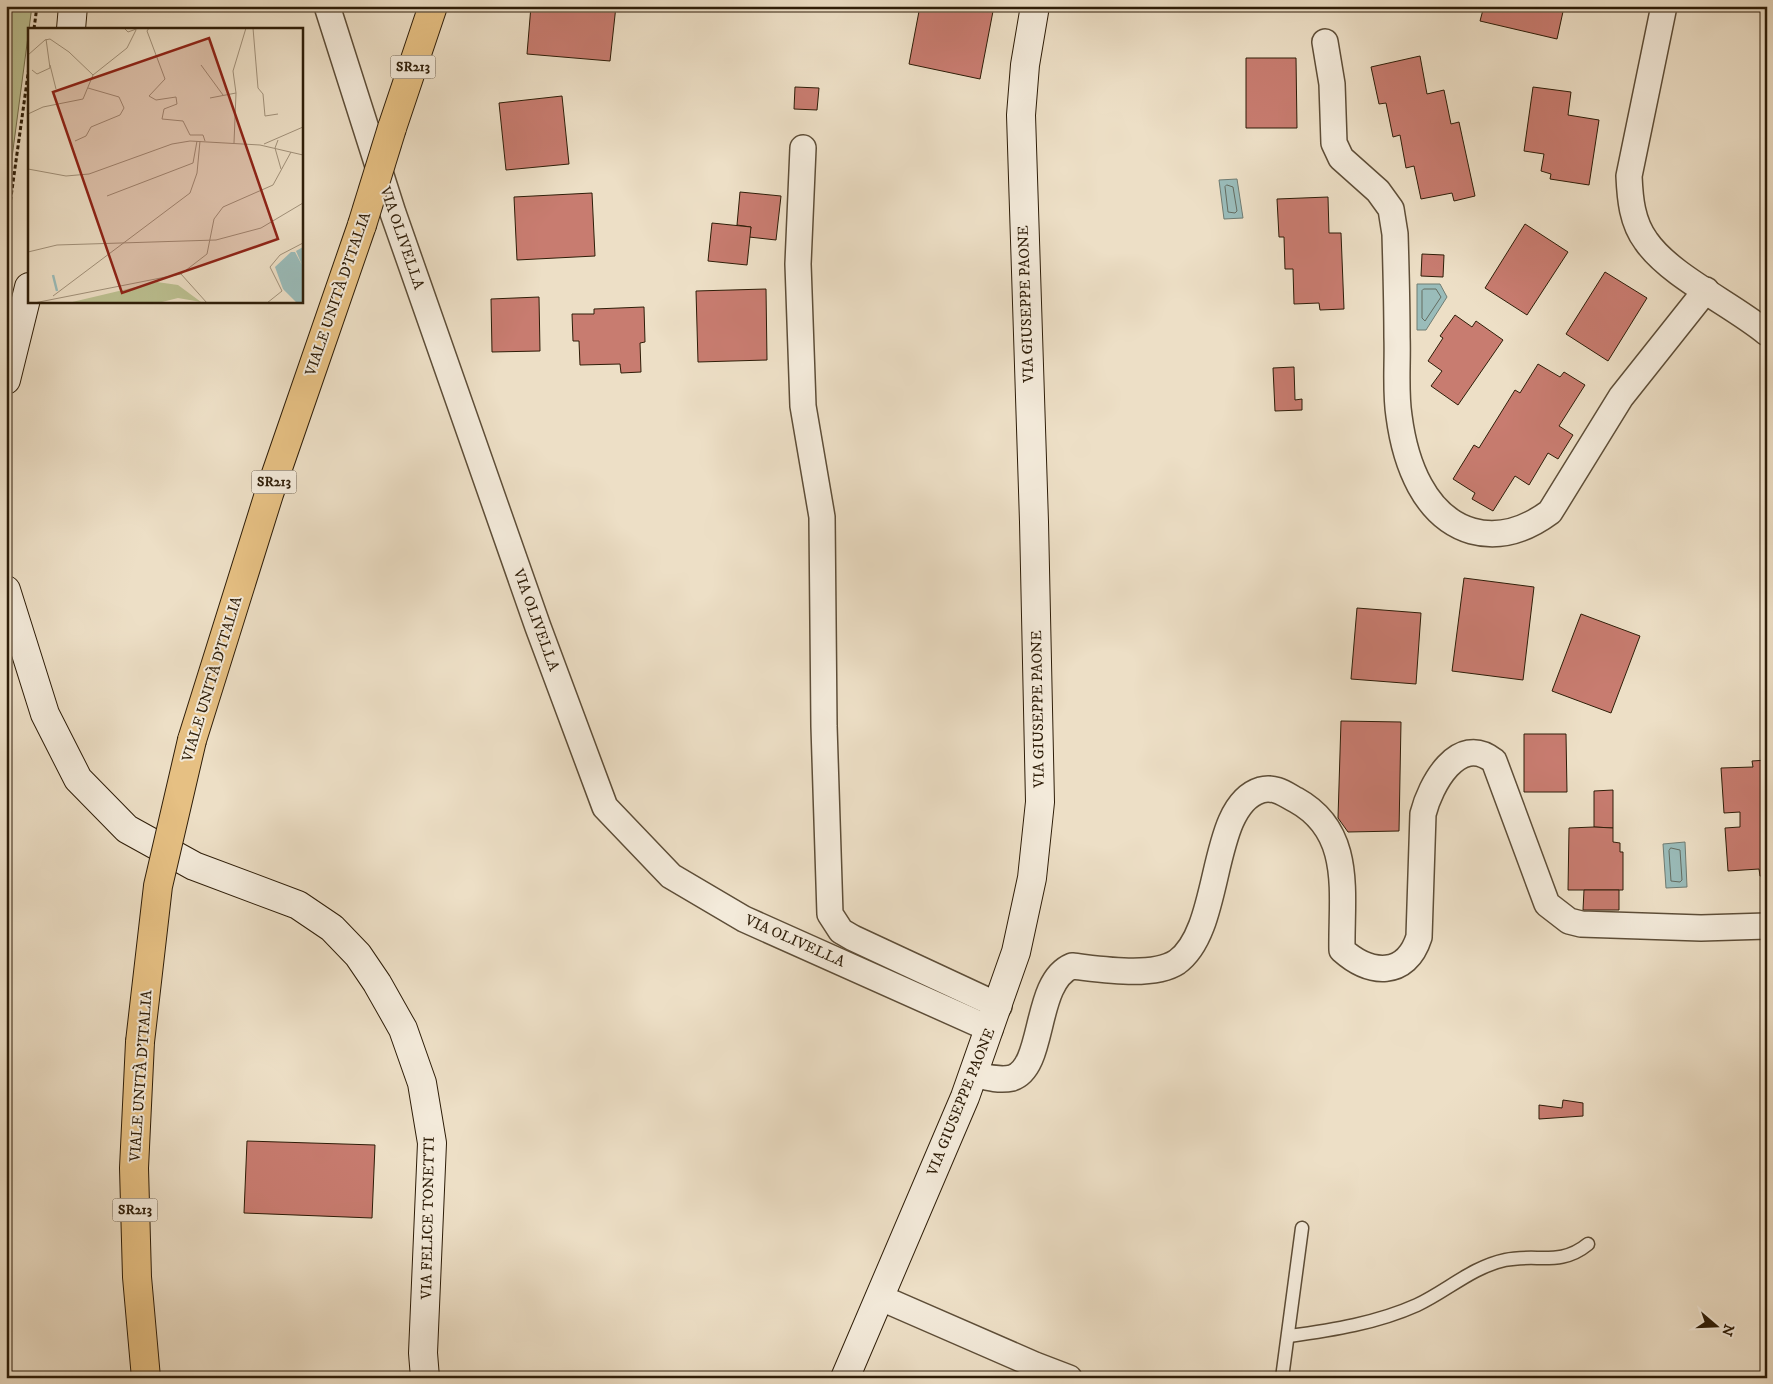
<svg xmlns="http://www.w3.org/2000/svg" width="1773" height="1384" viewBox="0 0 1773 1384" font-family="'IM FELL DW Pica',serif">
  <rect width="100%" height="100%" fill="#eddfc6"/>
  <filter id="stains"><feTurbulence type="fractalNoise" baseFrequency=".004" numOctaves="4"/><feColorMatrix values="0 0 0 0 .2 0 0 0 0 .09 0 0 0 0 .02 0 0 0 .5 -.17"/></filter>
  <radialGradient id="worn" r=".72"><stop offset=".6" stop-color="#630" stop-opacity="0"/><stop offset="1" stop-color="#630" stop-opacity=".3"/></radialGradient>
  <path fill="#bcc192" stroke="#756f4d" d="M6,6H32L6,203Z"/>
  <g fill="#9abcba" stroke="#6f7c73">
    <path d="M1237,179L1243,218L1224,219L1219,180Z"/>
    <path d="M1417,284H1440L1447,297L1426,330H1417Z"/>
    <path d="M1685,842L1687,887L1666,888L1663,844Z"/>
  </g>
  <g fill="none" stroke-linecap="round" stroke-linejoin="round">
    <g stroke="#646c61" stroke-width="1">
      <path d="M1227,185L1233,187L1237,211L1235,213L1228,212L1225,187Z"/>
      <path d="M1424,289H1436L1441,297L1425,321L1422,318V291Z"/>
      <path d="M1671,848L1680,850L1682,880L1680,882L1671,881L1669,851Z"/>
    </g>
  </g>
  <g fill="#c87c70" stroke="#2e1d08">
    <path d="M531,6H616L610,61L527,54Z"/>
    <path d="M677,6H711V9L677,8Z"/>
    <path d="M920,6H994L980,79L909,64Z"/>
    <path d="M1484,6H1561L1564,7L1557,39L1480,21Z"/>
    <path d="M1420,56L1427,94L1444,90L1451,124L1459,122L1475,196L1454,201L1452,193L1421,199L1414,166L1406,168L1400,135L1393,137L1386,103L1379,104L1371,67Z"/>
    <path d="M1246,58H1296L1297,128H1246Z"/>
    <path d="M795,87L819,88L817,110L794,109Z"/>
    <path d="M1533,87L1571,92L1568,115L1599,120L1589,185L1550,179L1551,174L1541,171L1544,154L1524,151Z"/>
    <path d="M562,96L569,164L506,170L499,103Z"/>
    <path d="M740,192L781,196L776,240L749,237L751,227L737,225Z"/>
    <path d="M592,193L595,256L517,260L514,197Z"/>
    <path d="M1328,197L1329,233H1341L1344,309L1320,310L1319,303L1294,304L1293,269H1285L1284,237H1279L1277,199Z"/>
    <path d="M712,223L751,227L747,265L708,261Z"/>
    <path d="M1525,224L1568,252L1527,315L1485,288Z"/>
    <path d="M1422,254L1444,255L1443,277L1421,276Z"/>
    <path d="M1605,272L1647,298L1608,361L1566,334Z"/>
    <path d="M766,289L767,360L698,362L696,291Z"/>
    <path d="M539,297L540,351L492,352L491,299Z"/>
    <path d="M644,307L645,342L640,343L641,372L621,373L620,364L580,365L579,341H573L572,314H594V309Z"/>
    <path d="M1455,315L1472,327L1476,321L1503,340L1458,405L1431,386L1442,371L1428,361L1443,338L1440,336Z"/>
    <path d="M1538,364L1560,377L1564,372L1585,385L1559,426L1573,435L1558,459L1548,453L1529,485L1515,476L1493,511L1472,499L1475,493L1453,479L1474,445L1479,448L1515,390L1520,393Z"/>
    <path d="M1294,367L1295,400L1302,399V410L1275,411L1273,368Z"/>
    <path d="M1464,578L1534,587L1523,680L1452,671Z"/>
    <path d="M1357,608L1421,613L1416,684L1351,679Z"/>
    <path d="M1581,614L1640,636L1611,713L1552,691Z"/>
    <path d="M1341,721L1401,722L1399,831L1348,832L1338,818Z"/>
    <path d="M1524,734H1566L1567,792H1524Z"/>
    <path d="M1767,760V876H1760L1759,869L1728,871L1725,828L1740,827V812L1724,813L1721,768L1753,767L1752,761Z"/>
    <path d="M1613,790V828L1594,827V791Z"/>
    <path d="M1594,827L1613,828V842L1620,843V852H1623V890H1568L1569,828Z"/>
    <path d="M1584,890H1619V910H1583Z"/>
    <path d="M1563,1100L1583,1103V1116L1539,1119V1105L1562,1108Z"/>
    <path d="M247,1141L375,1145L372,1218L244,1213Z"/>
  </g>
  <g fill="none" stroke-linecap="round" stroke-linejoin="round">
    <defs>
      <g id="lane">
        <path d="M1289,1336C1333,1330 1377,1323 1417,1305C1447,1291 1472,1267 1505,1260C1537,1253 1560,1267 1588,1244"/>
        <path d="M1282,1378L1302,1228"/>
      </g>
      <g id="street">
        <path d="M327,6L393,213L538,627L605,807L671,876L744,919L990,1029"/>
        <path d="M1664,6L1629,176C1630,199 1632,222 1646,241C1670,276 1732,304 1767,333"/>
        <path d="M1325,42L1332,84L1334,143L1341,158L1378,191L1391,209L1395,234C1396,268 1397,302 1397,337C1398,362 1395,391 1399,416C1405,462 1424,517 1472,531C1501,539 1527,529 1550,512L1621,397L1706,290"/>
        <path d="M803,148L798,264L803,406L822,517L824,726L830,914L841,931L853,938L999,1006"/>
        <path d="M974,1074C986,1077 999,1081 1012,1078C1046,1067 1033,982 1072,966C1100,969 1153,978 1177,962C1224,928 1208,806 1261,790C1274,786 1285,794 1296,800C1354,832 1341,894 1342,950C1370,975 1406,978 1419,937L1423,814C1430,786 1458,732 1494,761L1547,904L1569,921L1581,924L1701,928L1767,926"/>
        <path d="M879,1297L1035,1365L1069,1378"/>
      </g>
      <g id="secondary">
        <path d="M71,29L73,6"/>
        <path d="M6,380L29,287"/>
        <path d="M6,590L45,714L78,779L127,829L194,866L298,905L332,928L358,955L377,983L403,1029L422,1083L432,1143L423,1353L425,1378"/>
        <path d="M845,1378L965,1097L1016,952L1032,878L1040,802L1034,522L1021,115L1025,65L1035,6"/>
      </g>
      <g id="primary">
        <path d="M392,128L433,6"/>
        <path d="M192,740L269,494L362,225"/>
        <path d="M140,1042L134,1168L137,1277L146,1378"/>
      </g>
    </defs>
    <use href="#lane" stroke="#5e4e38" stroke-width="15"/>
    <use href="#street" stroke="#5e4e38" stroke-width="28"/>
    <use href="#secondary" stroke="#2e1d08" stroke-width="30"/>
    <use href="#primary" stroke="#2e1d08" stroke-width="30"/>
    <g stroke="#2e1d08" stroke-width="3" stroke-dasharray="4 2.5" stroke-linecap="butt">
      <path d="M34,29L37,6"/>
      <path d="M6,233L29,67"/>
    </g>
    <use href="#lane" stroke="#f3eada" stroke-width="12"/>
    <use href="#street" stroke="#f3eada" stroke-width="25"/>
    <use href="#secondary" stroke="#f3eada" stroke-width="28"/>
    <use href="#primary" stroke="#e6c083" stroke-width="28"/>
    <defs>
      <g id="primary-bridge">
        <path d="M362,225L392,128"/>
        <path d="M140,1042L158,886L192,740"/>
      </g>
    </defs>
    <use href="#primary-bridge" stroke="#2e1d08" stroke-width="30" stroke-linecap="butt"/>
    <use href="#primary-bridge" stroke="#e6c083" stroke-width="28"/>
  </g>
  <g text-anchor="middle" dominant-baseline="central" stroke-width="4" stroke-linejoin="round" paint-order="stroke">
    <g fill="#f3eada" stroke="#695a47" stroke-width="1">
      <rect x="390.5" y="55.5" width="45" height="23" rx="4"/>
      <rect x="251.5" y="470.5" width="45" height="23" rx="4"/>
      <rect x="112.5" y="1198.5" width="45" height="23" rx="4"/>
    </g>
    <g font-size="14" font-weight="bold" fill="#2e1d08">
      <text x="413" y="67">SR213</text>
      <text x="274" y="482">SR213</text>
      <text x="135" y="1210">SR213</text>
    </g>
    <g font-size="15" fill="#2e1d08" stroke="#f3eada">
      <text transform="translate(402 238) rotate(71)">VIA OLIVELLA</text>
      <text transform="translate(338 294) rotate(-71)">VIALE UNITÀ D'ITALIA</text>
      <text transform="translate(1026 304) rotate(-92)">VIA GIUSEPPE PAONE</text>
      <text transform="translate(536 620) rotate(70)">VIA OLIVELLA</text>
      <text transform="translate(212 679) rotate(-73)">VIALE UNITÀ D'ITALIA</text>
      <text transform="translate(1038 709) rotate(-91)">VIA GIUSEPPE PAONE</text>
      <text transform="translate(795 941) rotate(24)">VIA OLIVELLA</text>
      <text transform="translate(141 1076) rotate(-86)">VIALE UNITÀ D'ITALIA</text>
      <text transform="translate(961 1102) rotate(-68)">VIA GIUSEPPE PAONE</text>
      <text transform="translate(428 1218) rotate(-89)">VIA FELICE TONETTI</text>
    </g>
  </g>
  <g transform="translate(28 28)">
    <rect width="275" height="275" fill="#eddfc6"/>
    <path d="M129,254L150,257L173,274L150,270L130,275H40Z" fill="#bcc192"/>
    <path d="M275,219V275H269L255,261L247,239L263,224H267L274,237L268,223Z" fill="#9abcba"/>
    <path fill="none" stroke="#9abcba" stroke-width="2.5" d="M25,247L29,263"/>
    <path fill="none" stroke="#a1917a" stroke-width="1" d="M96,0L100,4L111,0M121,0L119,3L137,51L121,68L128,72L148,69L149,76L136,81L134,91L155,93L162,107H175L177,113M225,0L230,60L235,66L237,88L250,86M0,27L17,12L22,11L41,24L65,47M22,37L28,61M173,37L195,67M4,42L9,46L22,40L18,11M182,70L208,65M0,86L15,79L55,71L65,47L99,20L108,2M250,112L247,120L253,141M47,113L58,108L63,99L92,87L96,80L91,69L60,60M206,115L208,65L205,43L218,0M236,116L275,99M0,141L38,148L61,146L144,116L162,113L232,117L275,127M79,168L165,135L169,113M0,224L29,217L188,212L233,200L275,175M153,246L179,275M25,268L162,165L169,145L172,113M6,275L153,246L179,226L186,191L195,179L245,157L263,124M239,275L254,263L242,239L252,227L275,215"/>
    <path fill="#8f2418" fill-opacity="0.15" stroke="#8f2418" stroke-width="2.5" d="M181,10L250,211L94,265L25,64Z"/>
    <rect width="275" height="275" fill="none" stroke="#2e1d08" stroke-width="2.5"/>
  </g>
  <rect width="1773" height="1384" fill="none" stroke="#eddfc6" stroke-width="25"/>
  <rect x="8" y="8" width="1758" height="1369" fill="none" stroke="#2e1d08" stroke-width="2.5"/>
  <rect x="12" y="12" width="1748" height="1359" fill="none" stroke="#2e1d08"/>
  <g transform="translate(1716 1326) rotate(109)" stroke="#f3eada" stroke-width="4" paint-order="stroke">
  <path d="M0-4L9 19L0 12L-9 19Z" fill="#2e1d08"/>
  <text y="-8" font-size="14" font-weight="bold" text-anchor="middle" fill="#2e1d08">N</text>
  </g>
  <rect width="100%" height="100%" filter="url(#stains)"/>
  <rect width="100%" height="100%" fill="url(#worn)"/>
</svg>
